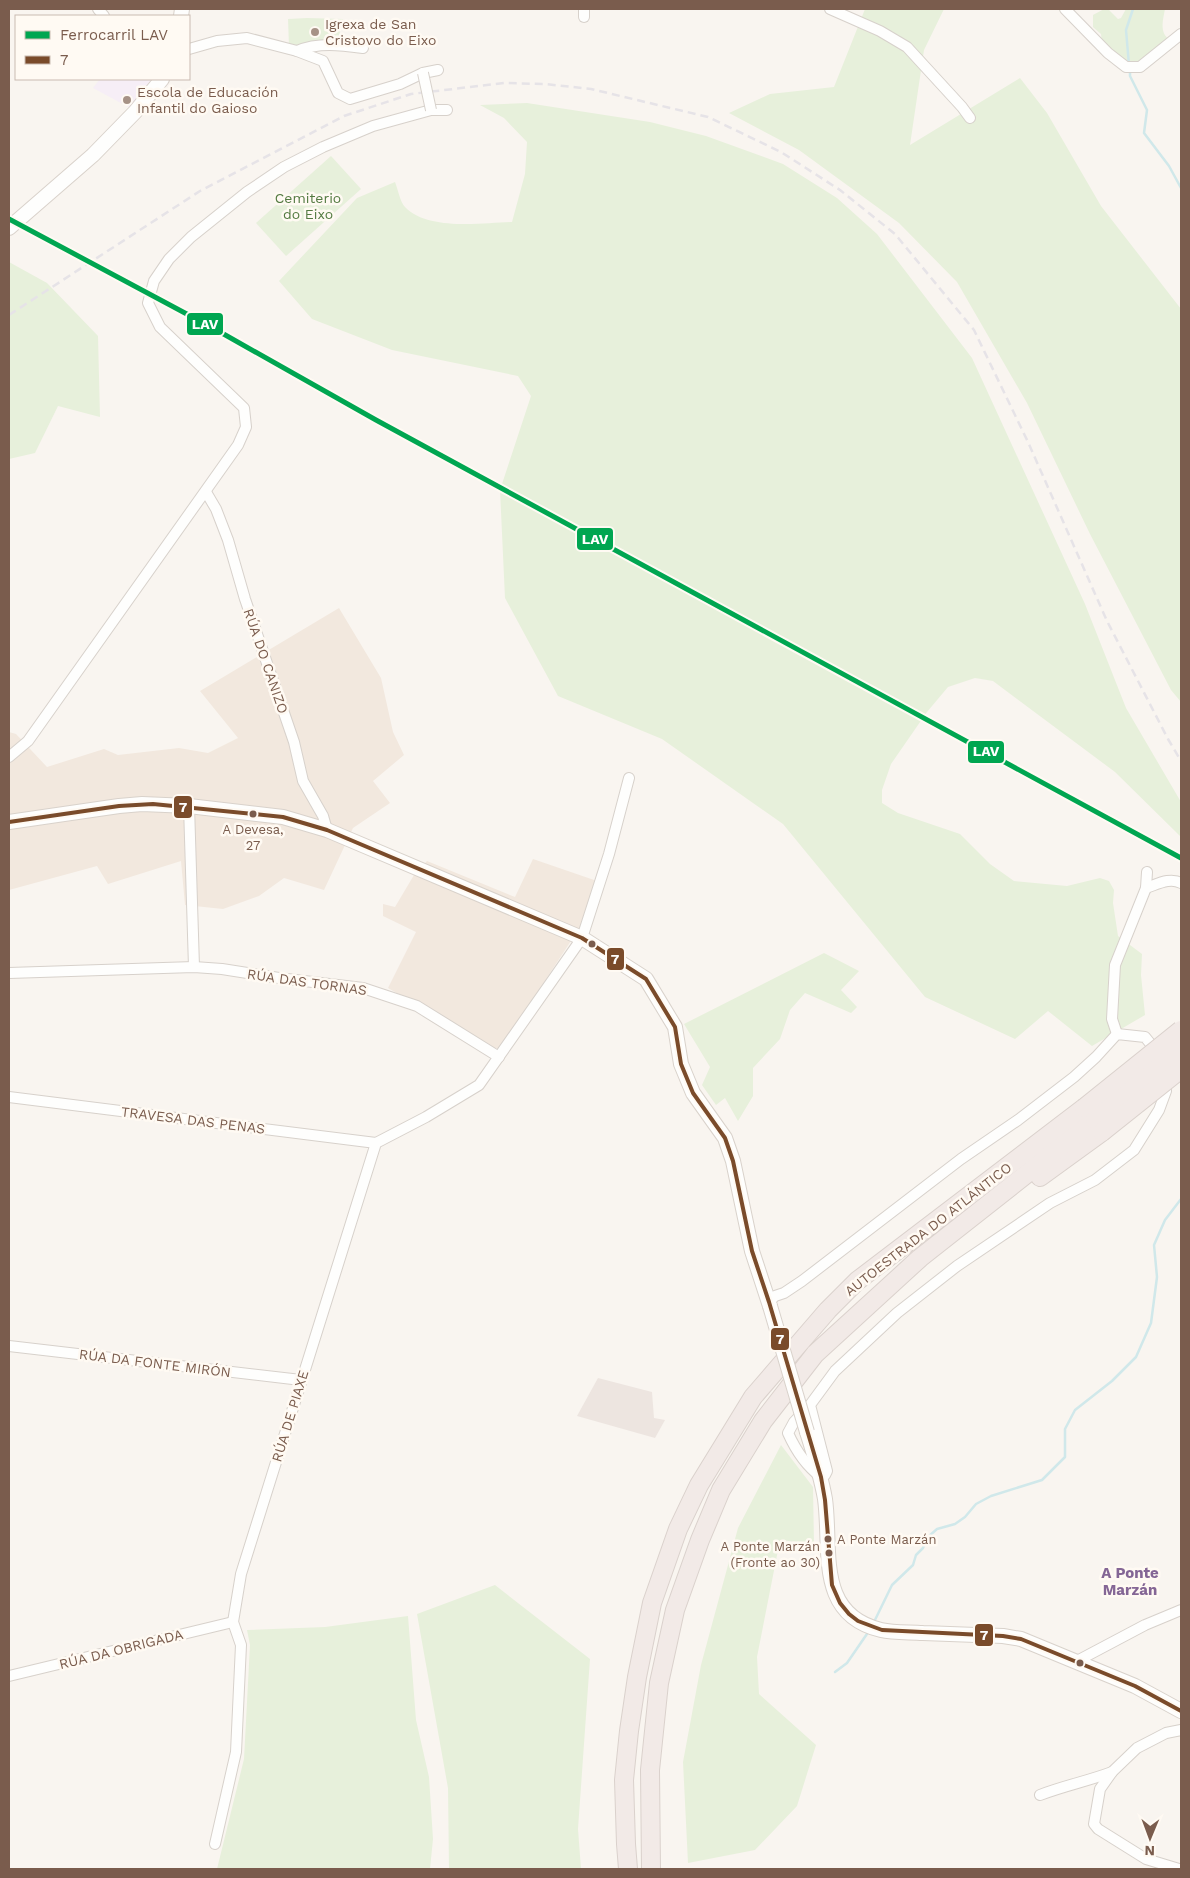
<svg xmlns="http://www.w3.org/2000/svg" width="1190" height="1878" viewBox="0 0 1190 1878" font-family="'Work Sans',sans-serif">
  <rect width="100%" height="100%" fill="#f9f5f0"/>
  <g fill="#f2e8de">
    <path d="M339,608L381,678L393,732L404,755L373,781L390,803L353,828L324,890L284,878L259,896L223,909L185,905L181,861L108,884L97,866L9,890V732L16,734L47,767L104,749L118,755L179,748L208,753L238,738L200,691Z"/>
    <path d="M533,859L597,881L582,924L501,1048H492L388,988L416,932L383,916V904L395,907L414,875L427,861L515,897Z"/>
  </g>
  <path fill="#ede5e0" d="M598,1378L652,1392L654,1418L665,1420L655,1438L577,1416Z"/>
  <path fill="#f6eef6" d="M100,79H155L132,109L93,88Z"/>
  <g fill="#e7f0db">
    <path d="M865,9H944L924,50L910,145L1020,78L1047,113L1101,206L1181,309V702L1171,690L1090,534L1027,403L957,282L899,223L799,150L729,113L770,94L834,87Z"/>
    <path d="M1104,9L1109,10L1118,19L1121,18L1126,9H1165C1163,20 1159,33 1170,40L1139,64L1126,65L1102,42L1101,34L1093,27V15Z"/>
    <path d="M307,18L343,19L338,40L332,43L289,46L288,19Z"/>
    <path d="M527,103L650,122L706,136L783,164L837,198L877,234L972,358L1085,604L1126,708L1181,802V834L1180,836L1115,772L993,681L975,678L948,687L927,712L891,764L882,790V803L898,813L960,834L990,864L1014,881L1067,886L1100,878L1109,881L1114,890L1113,903L1118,936L1142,954L1141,975L1145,1015L1092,1046L1048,1011L1015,1039L925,997L783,824L662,739L558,696L505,598L500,490L531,396L518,376L392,350L312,319L279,281L357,198L395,182C398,189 400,202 405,207C428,231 482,223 512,222L525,174L527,142L504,118L480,105Z"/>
    <path d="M331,156L361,189L286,256L256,223Z"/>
    <path d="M9,262L47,283L98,336L100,417L58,406L35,453L9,459Z"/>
    <path d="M824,953L859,971L841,990L857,1007L851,1013L805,993L790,1010L780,1039L753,1068V1096L738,1121L725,1098L716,1105L702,1085L710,1067L684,1024Z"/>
    <path d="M781,1445L813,1487L814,1544L780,1540L757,1657L759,1694L816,1745L797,1806L755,1850L688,1863L683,1762L701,1665L738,1528Z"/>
    <path d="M495,1585L590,1659L578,1829L581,1869H449L448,1788L417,1614Z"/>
    <path d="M408,1616L416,1720L429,1777L433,1839L430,1869H217L244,1759L250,1645L247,1630L325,1627Z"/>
  </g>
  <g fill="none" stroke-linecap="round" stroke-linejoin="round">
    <g stroke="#d0e8ea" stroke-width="2.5">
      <path d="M1129,65L1126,30L1133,9"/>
      <path d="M1130,70V76L1147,110L1144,133L1169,166L1181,188"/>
      <path d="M874,1622L892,1585L913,1565L916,1555L923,1548L928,1537L937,1529L955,1524L965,1517L976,1504L991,1496L1042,1480L1065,1457V1429L1075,1410L1112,1381L1136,1357L1151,1323L1157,1277L1154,1245L1165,1220L1181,1199"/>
      <path d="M835,1672L847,1663L869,1631"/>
    </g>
    <defs>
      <g id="street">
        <path d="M98,9L104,16"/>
        <path d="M584,9V17"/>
        <path d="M830,9L880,31L907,47L962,107L970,118"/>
        <path d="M1065,9L1108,53L1126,67H1140L1181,34"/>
        <path d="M189,49L217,41L247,38L297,51L323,61L338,93L350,99L400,84L423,73L438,70"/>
        <path d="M297,51C318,42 341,45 363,48"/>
        <path d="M206,492L216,509L228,540L245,599L294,742L303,781L323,816L327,830"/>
        <path d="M9,757L28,741L238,445L246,427L244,408L160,327L148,303L154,281L169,259L191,237L247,192L284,167L323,147L373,126L431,110H447"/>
        <path d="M189,806L194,967"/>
        <path d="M1146,888C1158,884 1170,877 1181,883"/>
        <path d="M9,973L194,967L222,969L279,978L363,988L417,1006L499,1057"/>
        <path d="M1117,1034L1112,1019L1115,965L1146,888L1147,872"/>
        <path d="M9,1097L376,1143"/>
        <path d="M769,1302L775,1296L784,1293L802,1281L961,1159L1018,1120L1074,1077L1096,1057L1117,1034L1145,1037L1158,1053"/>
        <path d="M9,1346L301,1380"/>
        <path d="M810,1405L827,1471L825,1475L821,1477C805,1465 796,1451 788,1433L794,1422L810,1405L835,1371L897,1313L957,1266L1050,1203L1095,1180L1134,1150L1159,1110L1166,1091L1165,1081"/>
        <path d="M1077,1661L1145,1625L1181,1610"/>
        <path d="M9,1676L233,1622"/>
        <path d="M1040,1795C1063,1786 1088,1781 1112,1772"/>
        <path d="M215,1844L236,1752L241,1645L233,1622L241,1574L376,1143L426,1117L479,1085L582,938L609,854L629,778"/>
        <path d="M1179,1869L1146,1859L1098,1829L1094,1824L1100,1789L1112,1772L1137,1748L1166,1733L1181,1730"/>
      </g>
      <g id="secondary">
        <path d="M181,16L182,9"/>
        <path d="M9,228L93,155L135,112L162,79"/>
        <path d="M9,822L119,806L142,804L189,806L283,817L327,830L582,938L646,979L675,1027L681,1064L693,1093L725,1138L733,1161L752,1251L770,1306"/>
        <path d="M807,1432C814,1454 821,1476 825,1499C832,1550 815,1614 881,1630C894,1633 909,1632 923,1633C950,1634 976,1635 1003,1636L1021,1639L1135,1686L1181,1711"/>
      </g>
      <g id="highway">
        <path d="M1040,1177L1102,1132"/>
        <path d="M628,1869L626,1844L624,1780L629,1731L637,1677L652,1603L678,1529L699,1485L753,1397L828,1310L857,1281L1084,1108"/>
        <path d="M651,1869L650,1770L659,1683L675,1610L700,1540L721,1490L763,1421L815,1354L920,1258L1095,1120"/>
      </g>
    </defs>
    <use href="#street" stroke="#d7d1cb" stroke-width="12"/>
    <use href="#secondary" stroke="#d9d2cb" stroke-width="16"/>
    <use href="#highway" stroke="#dad1cc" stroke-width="20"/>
    <use href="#street" stroke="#fefefd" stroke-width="10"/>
    <use href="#secondary" stroke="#fefefd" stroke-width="14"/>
    <use href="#highway" stroke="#f2eae7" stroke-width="18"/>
    <path stroke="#e6e3e7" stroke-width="2.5" stroke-dasharray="8 5" stroke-linecap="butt" d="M9,315L200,191L344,116L411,94L504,83L545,84L591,89L708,117L781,152L840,190L895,234L974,330L1028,442L1107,621L1168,739L1181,761"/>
    <defs>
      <path id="street-bridge" d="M423,73L431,110"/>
      <path id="secondary-bridge" d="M770,1306L807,1432"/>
      <g id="highway-bridge">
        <path d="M1084,1108L1181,1030"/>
        <path d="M1095,1120L1181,1049"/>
        <path d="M1102,1132L1181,1069"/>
      </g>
    </defs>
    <use href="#street-bridge" stroke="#d7d1cb" stroke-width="12" stroke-linecap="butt"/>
    <use href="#secondary-bridge" stroke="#d9d2cb" stroke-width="16" stroke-linecap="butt"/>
    <use href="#highway-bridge" stroke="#dad1cc" stroke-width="20" stroke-linecap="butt"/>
    <use href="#street-bridge" stroke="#fefefd" stroke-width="10"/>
    <use href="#secondary-bridge" stroke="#fefefd" stroke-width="14"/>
    <use href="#highway-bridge" stroke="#f2eae7" stroke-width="18"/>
    <defs>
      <path id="bus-1" d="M9,822L119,806L153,804L283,817L327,830L582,938L646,979L675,1027L681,1064L693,1093L725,1138L733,1161L752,1251L769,1302L821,1477L825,1500L832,1585L840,1603L849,1614L858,1621L882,1630L1003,1636L1021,1639L1135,1686L1181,1711"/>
    </defs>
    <use href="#bus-1" stroke="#fffaf3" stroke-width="8"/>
    <use href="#bus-1" stroke="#7a4b2a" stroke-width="4"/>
    <defs>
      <path id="rail-1" d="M9,219L213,328L376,420L1181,858"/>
    </defs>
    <use href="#rail-1" stroke="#fffaf3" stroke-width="9"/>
    <use href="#rail-1" stroke="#00a651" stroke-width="5"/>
  </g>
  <g fill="#a69286" stroke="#fffaf3" stroke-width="2">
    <circle cx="315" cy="32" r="5"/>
    <circle cx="127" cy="100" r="5"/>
  </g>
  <g fill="#7a5c4d" stroke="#fffaf3" stroke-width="2">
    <circle cx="253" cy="814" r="4.5"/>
    <circle cx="592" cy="944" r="4.5"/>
    <circle cx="828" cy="1539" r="4.5"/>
    <circle cx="829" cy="1553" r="4.5"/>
    <circle cx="1080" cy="1663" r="4.5"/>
  </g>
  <g text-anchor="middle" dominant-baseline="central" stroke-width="5" stroke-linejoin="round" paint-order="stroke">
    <g font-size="13" fill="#7a5c4d" stroke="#fffaf3">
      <text x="253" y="829">A Devesa,<tspan x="253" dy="16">27</tspan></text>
      <text x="837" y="1539" text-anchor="start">A Ponte Marzán</text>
      <text x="820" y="1546" text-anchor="end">A Ponte Marzán<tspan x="820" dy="16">(Fronte ao 30)</tspan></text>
    </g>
    <g font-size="14" fill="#7a5c4d" stroke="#fffaf3" text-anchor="start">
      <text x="325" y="24">Igrexa de San<tspan x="325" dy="16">Cristovo do Eixo</tspan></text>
      <text x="137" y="92">Escola de Educación<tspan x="137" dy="16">Infantil do Gaioso</tspan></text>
    </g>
    <g font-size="14" fill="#537a41" stroke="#fffaf3">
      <text x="308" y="198">Cemiterio<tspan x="308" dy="16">do Eixo</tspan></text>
    </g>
    <g font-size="14" fill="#7a5c4d" stroke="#fffaf3">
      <text transform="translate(266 661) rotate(71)">RÚA DO CANIZO</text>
      <text transform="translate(307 982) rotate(8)">RÚA DAS TORNAS</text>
      <text transform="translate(193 1120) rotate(7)">TRAVESA DAS PENAS</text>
      <text transform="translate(928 1229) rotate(-38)">AUTOESTRADA DO ATLÁNTICO</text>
      <text transform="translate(155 1363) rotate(7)">RÚA DA FONTE MIRÓN</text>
      <text transform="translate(290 1416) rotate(-73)">RÚA DE PIAXE</text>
      <text transform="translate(121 1649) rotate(-14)">RÚA DA OBRIGADA</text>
    </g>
    <g font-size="15" font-weight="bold" fill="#846695" stroke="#fffaf3">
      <text x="1130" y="1573">A Ponte<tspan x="1130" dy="17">Marzán</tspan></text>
    </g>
  </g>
  <g stroke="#fffaf3" stroke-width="2">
    <rect x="186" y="312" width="38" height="24" rx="5" fill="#00a651"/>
    <rect x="576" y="527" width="38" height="24" rx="5" fill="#00a651"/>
    <rect x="967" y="740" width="38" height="24" rx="5" fill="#00a651"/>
    <rect x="173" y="795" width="20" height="24" rx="5" fill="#7a4b2a"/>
    <rect x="606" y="947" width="19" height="24" rx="5" fill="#7a4b2a"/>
    <rect x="770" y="1327" width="20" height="24" rx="5" fill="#7a4b2a"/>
    <rect x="974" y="1623" width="20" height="24" rx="5" fill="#7a4b2a"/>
  </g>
  <g font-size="14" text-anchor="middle" font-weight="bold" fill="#fff">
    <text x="205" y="329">LAV</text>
    <text x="595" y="544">LAV</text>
    <text x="986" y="756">LAV</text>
    <text x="183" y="812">7</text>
    <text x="615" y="964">7</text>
    <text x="780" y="1344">7</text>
    <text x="984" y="1640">7</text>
  </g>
  <rect width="1190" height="1878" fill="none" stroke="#7a5c4d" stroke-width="20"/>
  <rect x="15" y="15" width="175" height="65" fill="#fffaf3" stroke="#cabbb1"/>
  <rect x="25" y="31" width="25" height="8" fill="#00a651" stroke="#cabbb1"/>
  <text x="60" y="40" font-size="15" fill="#7a5c4d">Ferrocarril LAV</text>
  <rect x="25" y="56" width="25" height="8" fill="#7a4b2a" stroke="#cabbb1"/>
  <text x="60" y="65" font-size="15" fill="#7a5c4d">7</text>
  <g transform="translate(1150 1838) rotate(181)" stroke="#fffaf3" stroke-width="4" paint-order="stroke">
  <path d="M0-4L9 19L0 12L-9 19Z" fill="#7a5c4d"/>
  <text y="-8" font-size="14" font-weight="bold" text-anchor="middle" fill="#7a5c4d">N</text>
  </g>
</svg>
